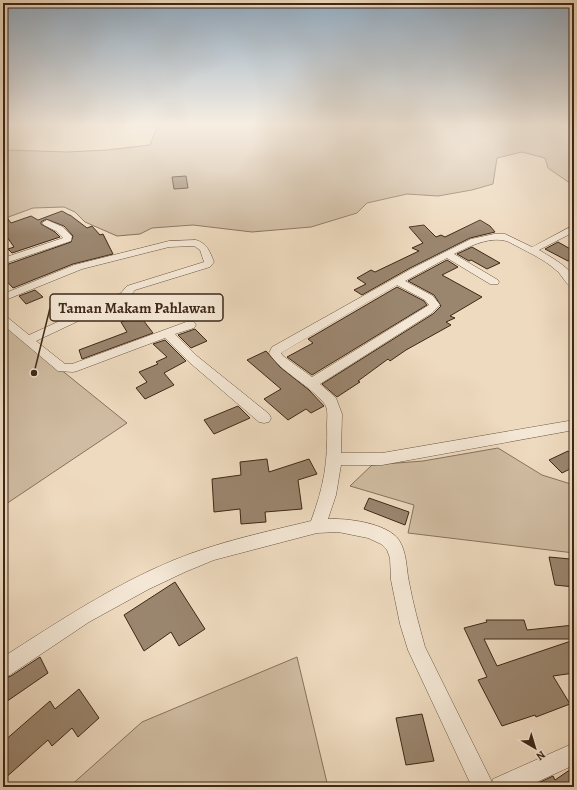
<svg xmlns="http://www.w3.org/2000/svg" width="577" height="790" viewBox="0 0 577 790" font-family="Alegreya,serif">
  <rect width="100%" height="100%" fill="#eedabf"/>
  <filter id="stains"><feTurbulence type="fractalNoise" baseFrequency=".005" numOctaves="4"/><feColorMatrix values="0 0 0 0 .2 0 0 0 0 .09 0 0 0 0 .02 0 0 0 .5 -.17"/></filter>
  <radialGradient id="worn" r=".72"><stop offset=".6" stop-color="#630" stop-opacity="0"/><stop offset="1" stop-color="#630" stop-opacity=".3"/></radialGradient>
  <g fill="#d0bca2" stroke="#87725c">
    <path d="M158,125H574V186L548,168L545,158L522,152L497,158L493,184L472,190L438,196L407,194L367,203L357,213L311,227L252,232L193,225L152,228L140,234L117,236L85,222L75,212L64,207L33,208L3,219V185L8,178L3,177V154L7,150L67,152L107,150L150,145Z"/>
    <path d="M3,323L127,423L3,506Z"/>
    <path d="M498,448L542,475L574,485V553L408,533L414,505L350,486L372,465L423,461Z"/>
    <path d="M297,657L328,787H69L142,722Z"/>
  </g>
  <g fill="#9a856e" stroke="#3e2816">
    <path d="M186,176L188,188L174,189L172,177Z"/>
    <path d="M62,211L69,215H70L87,228L92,226L100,235L103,234L113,254L73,264L13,288L3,277V266L71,242L73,236L64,226L46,219L41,222V224L55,232L60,237L12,253L8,249L14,247L3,231V212L11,223L31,216L38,220Z"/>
    <path d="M480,220L490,226L495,232L470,238L410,268L362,295L354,290L366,284L357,278L371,270L375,272L419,251L412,248L423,243L409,227L424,225L436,237L441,235L445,237Z"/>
    <path d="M558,242L574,251V258L568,261L545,249Z"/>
    <path d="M472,247L500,263L487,269L471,260L469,261L457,254Z"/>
    <path d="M447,260L458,267L442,275L482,297L450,316L455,318L446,322L451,325L406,350L390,361L388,359L358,381L360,382L337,397L322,384L433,314L441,306L434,295L408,281Z"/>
    <path d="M397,287L424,301L427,305L312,375L287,357L313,343L308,339Z"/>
    <path d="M35,290L43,297L26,304L19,296Z"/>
    <path d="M140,316L153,333L82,359L79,350L127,332L121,322Z"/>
    <path d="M195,329L207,341L191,348L178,335Z"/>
    <path d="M165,340L186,361L164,373L174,385L145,399L136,388L147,382L139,372L158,364L156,362L167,357L153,344Z"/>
    <path d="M266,351L280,367L309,390L324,406L311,413L306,409L288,420L264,399L281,389L247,360Z"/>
    <path d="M238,406L250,418L214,434L204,420Z"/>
    <path d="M568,451L574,457V467L562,473L549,460Z"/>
    <path d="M267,459L269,472L309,459L317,474L298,480L302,509L265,512L266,522L241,524L240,509L214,512L212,479L241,475L240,462Z"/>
    <path d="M369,498L409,512L405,525L364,509Z"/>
    <path d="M549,557L570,559L574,576V587L555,585Z"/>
    <path d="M175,582L205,629L179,646L171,632L144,651L124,615Z"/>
    <path d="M486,620H524L527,630L574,625V639H484L497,666L574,640V673L553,676L570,704L536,717L535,715L502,726L478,680L487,677L464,628L487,622Z"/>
    <path d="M40,657L48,673L3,704V679L11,676Z"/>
    <path d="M79,689L99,718L78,737L72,728L52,746L48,740L3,780V742L50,701L55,709Z"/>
    <path d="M422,714L434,761L406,765L396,718Z"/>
    <path d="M574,767V787H530L553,776L555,780Z"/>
  </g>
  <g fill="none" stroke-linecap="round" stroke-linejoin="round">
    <defs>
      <g id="minor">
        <path d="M47,220L63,227L72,236L71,241L3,264V258L63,238L56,231L44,225L42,223Z"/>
        <path d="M574,225V232L539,250C549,256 570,267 574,278C575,281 574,286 574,288C566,286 563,276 557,271C543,258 525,251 509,242C492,235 470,246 454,254L498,280L499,282L498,284H490L447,258L405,281L433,296L440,305L432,313L320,384L336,398L342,414L341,453H382L574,420V430L382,465H341L336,495L328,519C347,518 387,523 399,540C407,553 406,567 409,582C413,604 419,625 425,647L492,782L493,779L574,743V765L526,787H472L408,650L400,624L391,580L390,558L387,550L381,544L368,538L338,532L317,533L214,560L185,572L149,589L89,622L10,675L3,678V657C58,622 113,585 174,560C218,542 265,532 311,521C324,486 328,462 327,425C327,417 329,408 323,402C307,383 282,373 269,353L272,347L411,269L471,239L494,234H505L532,247ZM397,285L425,300L429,305L312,377L283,356L281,353Z"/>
        <path d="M196,240C207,243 210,252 214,262L210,267L135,290L129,297L36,341L65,364H72L186,322H194L196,325L194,328L175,334L197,356L269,414L271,418L269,422L264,423L259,422L189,362L165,338L77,371L73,372L58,371L3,325V316L7,317L29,335L121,293L127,286L204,262L200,250L194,246L169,247L82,269L3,301V294L74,265L169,241Z"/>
      </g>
    </defs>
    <use href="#minor" stroke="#6a5440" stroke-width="1"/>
    <use href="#minor" fill="#f4e7d5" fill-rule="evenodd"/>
  </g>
  <linearGradient id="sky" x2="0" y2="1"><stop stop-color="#92abc1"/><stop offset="0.53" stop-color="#f7eee2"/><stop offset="1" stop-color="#f7eee2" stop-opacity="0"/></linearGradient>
  <rect width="577" height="235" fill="url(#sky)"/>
  <path fill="none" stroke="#3e2816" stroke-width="1.5" d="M34 373L50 308"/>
  <circle fill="#3e2816" stroke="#f4e7d5" stroke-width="1.5" cx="34" cy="373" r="4"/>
  <rect fill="#f4e7d5" stroke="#3e2816" stroke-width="1.5" x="50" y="294" width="173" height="27" rx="4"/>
  <g font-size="15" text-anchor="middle" font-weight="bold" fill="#3e2816">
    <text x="137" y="313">Taman Makam Pahlawan</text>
  </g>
  <rect width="577" height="790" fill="none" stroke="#eedabf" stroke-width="16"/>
  <rect x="4" y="4" width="569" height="782" fill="none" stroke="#3e2816" stroke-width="2"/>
  <rect x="8" y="8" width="561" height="774" fill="none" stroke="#3e2816"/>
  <g transform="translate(535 748) rotate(142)" stroke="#f4e7d5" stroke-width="3" paint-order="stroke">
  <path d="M0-3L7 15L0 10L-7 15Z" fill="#3e2816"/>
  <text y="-6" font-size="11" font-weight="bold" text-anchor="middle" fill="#3e2816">N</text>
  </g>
  <rect width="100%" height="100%" filter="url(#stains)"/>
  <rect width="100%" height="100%" fill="url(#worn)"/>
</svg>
